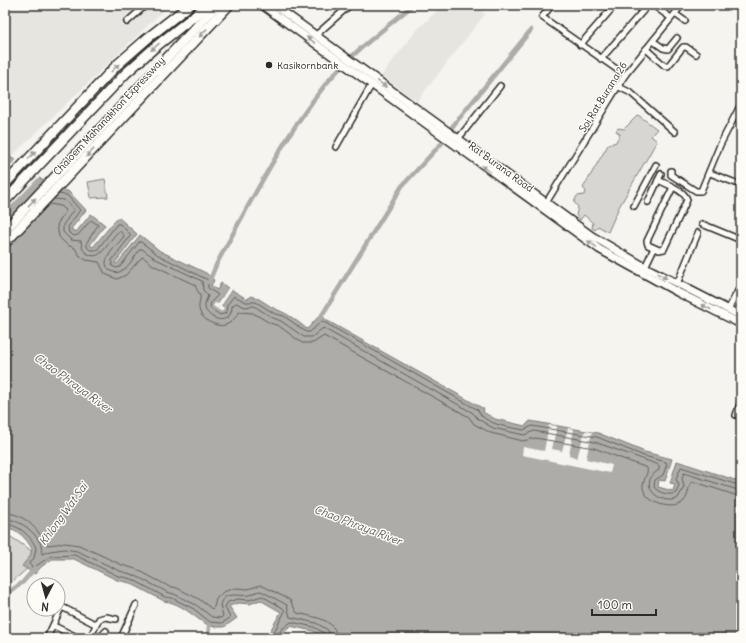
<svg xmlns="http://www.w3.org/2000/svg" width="746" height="643" viewBox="0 0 746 643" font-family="Delius,sans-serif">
  <rect width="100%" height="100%" fill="#f5f4ef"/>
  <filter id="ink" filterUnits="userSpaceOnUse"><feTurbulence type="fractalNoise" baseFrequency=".025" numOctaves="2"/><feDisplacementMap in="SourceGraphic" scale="8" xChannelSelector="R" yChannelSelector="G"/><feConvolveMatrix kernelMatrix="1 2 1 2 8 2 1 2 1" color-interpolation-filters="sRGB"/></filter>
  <g filter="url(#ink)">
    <g fill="#e6e5e0">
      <path d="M5,5H169L11,157L5,152Z"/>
      <path d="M443,5H476L485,14L417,101L381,76L416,31Z"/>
    </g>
    <g fill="#d7d6d2" stroke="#81807e">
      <path d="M638,115L657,129L651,136L657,141L619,207L608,232L598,226L595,230L592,228L593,223L584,215L580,220L576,215L578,207L574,202L577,196L584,195L586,191L583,188L608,145L616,142L620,134L616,131L618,128L624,129Z"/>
      <path d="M105,179L108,197L91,198L88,182Z"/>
      <path d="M5,533L29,549L33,553L28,568L5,588Z"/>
    </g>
    <path fill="#adaca9" stroke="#797877" d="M5,153L56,190L68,191L86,210L71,229L76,232L91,214L105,225L90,245L93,247L118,217L137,234L115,263L117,264L140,235L160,251L206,273L214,280L211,286L217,290L221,283L228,288L217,305L215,303L222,312L221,307L232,290L247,299L252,296C262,299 269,307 278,310C290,315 297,321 307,329L321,314L326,320L484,409L483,412L495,419L525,426L530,421L598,433L645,452L672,459L665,481L659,480L658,487L673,491L675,484L670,483L677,461L741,482V638H325L313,631L290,626L280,638H266L281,612L260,600L250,604L239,603L229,606L237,618L224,627C219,627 212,627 208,625C193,617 182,603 164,601L130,583L117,580L74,559H52L41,567L35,574L22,566L30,556L32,549C27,539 17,528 5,528Z"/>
    <g fill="#f5f4ef">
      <path d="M17,159L40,176L5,212V171Z"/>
      <path d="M228,288L229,289L218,307L220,308V306L230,289L232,290L221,306L224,308L222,312L213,306L215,303L218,304Z"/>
      <path d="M549,425L557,426L552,449L562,451L568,428L574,429L569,455L577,458L585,431L592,432L586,459L612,465L610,473L522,455L523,447L544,451Z"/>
    </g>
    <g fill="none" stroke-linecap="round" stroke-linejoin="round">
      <g stroke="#5f5f5d" stroke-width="1">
        <path d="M58,194L67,195L80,210L68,227L69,233L74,236L78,235L91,220L98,225L87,242V247L90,250H97L117,224H120L131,235L112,260V266L116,268L120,267L139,242H141L158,255L208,280V288L218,295L211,302L210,308L220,315L226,313L227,305L234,296L246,302H256L275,314L284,316L306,332H310L322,321L478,410C484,425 510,427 524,430L532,426L597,437L644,456L666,462L667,464L663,475L655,480L654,487C658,493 670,496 676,493L679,485L676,479L681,467L741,486"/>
        <path d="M54,199L64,200L74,209L63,225V232L71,240L81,241C82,247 82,251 88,254C103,263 110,235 120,231L124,236C119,243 110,251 107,259C105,263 106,267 110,270C122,280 134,257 140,249H142L156,259L202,281L203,290L208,296L205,303V309C213,323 232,324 232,306L236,303L245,307L254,306L273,318L281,321L304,337H312L323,328L473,413L478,419L493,428L524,435L534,431L595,442L659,465V470C635,484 661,507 678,498L684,487L682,478L684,473L741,491"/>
        <path d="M50,204L61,206L66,210L57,225L59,237L67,245L75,248L79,255L86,260L99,262L105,274L117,279L126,275L141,258L143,257L153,265L195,285C196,289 199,292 200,296C201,301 197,306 200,312C201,316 205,319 208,321C223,330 231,325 239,312L253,313L270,323L279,326L302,343H313L324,336L469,417L474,424L491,433L523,441L535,438L594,448L647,468C649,473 642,481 643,488C645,503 674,512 684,501C689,495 688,486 692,481L741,497"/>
        <path d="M5,513C25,513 38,530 47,545L65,543L79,545L122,565L136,569L168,586L177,588L199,599L212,609L214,607L216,599L223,592L236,588L248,589L261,585L290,600L297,613C312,617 336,618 337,638"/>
        <path d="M5,519C19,519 36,532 41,545C42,548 41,551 42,554L50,551L64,549L77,551L120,571L134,575L167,592L174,594L196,605L212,617L221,618L223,616L220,605C224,590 239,597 249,595C254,594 256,591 261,591L287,605L290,617L316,623L328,630L331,638"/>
        <path d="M5,524C18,524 32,537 36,548L34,558L29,564L33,568L51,556L75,555L118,576L132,579L165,597L172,598L194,609L210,622L222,623L230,618L225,607L228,602L238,599L249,600L262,596L283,608L285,611L271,638"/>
        <path d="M277,638L281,630L291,622L314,627L324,633L326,638"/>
      </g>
      <g stroke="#adaca9" stroke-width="4.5">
        <path d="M452,127L531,30"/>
        <path d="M209,282L217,263C250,203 282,139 325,85C349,55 383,30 413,5"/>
        <path d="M319,320L402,186L442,143"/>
        <path d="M5,595L23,582L35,568"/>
        <path d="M208,638L209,626"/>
      </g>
      <defs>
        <g id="minor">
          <path d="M552,5L542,17L625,75"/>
          <path d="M653,5L671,18"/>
          <path d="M675,14L685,21"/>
          <path d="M127,22L146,5"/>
          <path d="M316,35L350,5"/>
          <path d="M653,41L663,48L668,49L677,38"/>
          <path d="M580,45L615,5"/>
          <path d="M646,49L665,66H668L683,47H686L696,54"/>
          <path d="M601,59L648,5"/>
          <path d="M617,86L631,93L675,132"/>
          <path d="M458,139L500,86"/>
          <path d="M336,147L372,84"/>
          <path d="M671,171V175L696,191H701L720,145L740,106"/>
          <path d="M710,173L741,185"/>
          <path d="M658,180C666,184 685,190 687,200L664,249L659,250L648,245L647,241L673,187"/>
          <path d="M648,202L661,174"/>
          <path d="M546,203L625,75L682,5"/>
          <path d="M634,206L656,165"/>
          <path d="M702,224L741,240"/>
          <path d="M645,267L654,248"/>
          <path d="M677,284L698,233"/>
          <path d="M728,310L741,285"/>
          <path d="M736,415L741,401"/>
          <path d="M58,605L95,624"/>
          <path d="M54,626L79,638"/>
          <path d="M47,638L61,608"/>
          <path d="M90,638L99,619L106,617L116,619"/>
          <path d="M99,638L106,631"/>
          <path d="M121,638L136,605"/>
        </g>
        <g id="secondary">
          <path d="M262,5L599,249L679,293L741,324"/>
          <path d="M274,5L592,236L645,267L741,316"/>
        </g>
        <g id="motorway">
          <path d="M5,184L117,65L149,37L190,5"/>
          <path d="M5,201L126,73L154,48L208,5"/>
          <path d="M5,230L217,5"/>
          <path d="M5,243L229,5"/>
        </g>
      </defs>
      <use href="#minor" stroke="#2b2b2b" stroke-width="8"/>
      <use href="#secondary" stroke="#2b2b2b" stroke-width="10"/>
      <use href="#motorway" stroke="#2b2b2b" stroke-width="12"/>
      <use href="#minor" stroke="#fdfcf7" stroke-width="5"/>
      <use href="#secondary" stroke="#fdfcf7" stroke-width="7"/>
      <use href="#motorway" stroke="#fdfcf7" stroke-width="9"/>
    </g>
    <defs><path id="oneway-solid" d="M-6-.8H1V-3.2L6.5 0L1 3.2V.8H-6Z"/></defs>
    <g fill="#9e9e9b">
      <use href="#oneway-solid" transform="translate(203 33) rotate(133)"/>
      <use href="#oneway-solid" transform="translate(311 40) rotate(-144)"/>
      <use href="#oneway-solid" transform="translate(155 47) rotate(140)"/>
      <use href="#oneway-solid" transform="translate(115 68) rotate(-45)"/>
      <use href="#oneway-solid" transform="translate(382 84) rotate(36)"/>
      <use href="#oneway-solid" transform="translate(90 153) rotate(133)"/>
      <use href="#oneway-solid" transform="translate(32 155) rotate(-47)"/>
      <use href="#oneway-solid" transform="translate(486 169) rotate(-144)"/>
      <use href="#oneway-solid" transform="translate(32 202) rotate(-47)"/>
      <use href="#oneway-solid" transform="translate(592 244) rotate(-145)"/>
      <use href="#oneway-solid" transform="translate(662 276) rotate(28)"/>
      <use href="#oneway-solid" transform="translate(706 307) rotate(-153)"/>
    </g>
  </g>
  <circle fill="#2b2b2b" stroke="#fdfcf7" stroke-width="1.5" cx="269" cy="65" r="4"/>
  <g text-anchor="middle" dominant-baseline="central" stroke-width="3" stroke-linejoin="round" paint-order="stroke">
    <g font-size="10" fill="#2b2b2b" stroke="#fdfcf7" text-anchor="start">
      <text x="277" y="65">Kasikornbank</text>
    </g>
    <g font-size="10" fill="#2b2b2b" stroke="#fdfcf7">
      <text transform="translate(603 97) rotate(-58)">Soi Rat Burana 26</text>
      <text transform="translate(109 116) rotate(-47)">Chaloem Mahanakhon Expressway</text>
      <text transform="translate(501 167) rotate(36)">Rat Burana Road</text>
    </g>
    <g font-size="11" font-style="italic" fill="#585857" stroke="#fdfcf7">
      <text transform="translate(73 383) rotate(36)">Chao Phraya River</text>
      <text transform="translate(63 514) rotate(-54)">Khlong Wat Sai</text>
      <text transform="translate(358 525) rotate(21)">Chao Phraya River</text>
    </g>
  </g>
  <rect width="746" height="643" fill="none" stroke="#fdfcf7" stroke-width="20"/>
  <rect x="10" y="10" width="726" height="623" fill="none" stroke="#2b2b2b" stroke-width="1.5" filter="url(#ink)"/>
  <g transform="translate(46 597) rotate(186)"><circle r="19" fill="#fdfcf7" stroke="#a9a8a5"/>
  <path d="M0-3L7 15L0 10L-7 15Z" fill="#2b2b2b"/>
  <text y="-6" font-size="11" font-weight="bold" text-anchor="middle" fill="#2b2b2b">N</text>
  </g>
  <path d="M592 609v6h64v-6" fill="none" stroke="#2b2b2b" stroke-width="2"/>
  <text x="598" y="609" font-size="12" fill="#2b2b2b" stroke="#fdfcf7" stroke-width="3" paint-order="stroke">100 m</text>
</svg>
